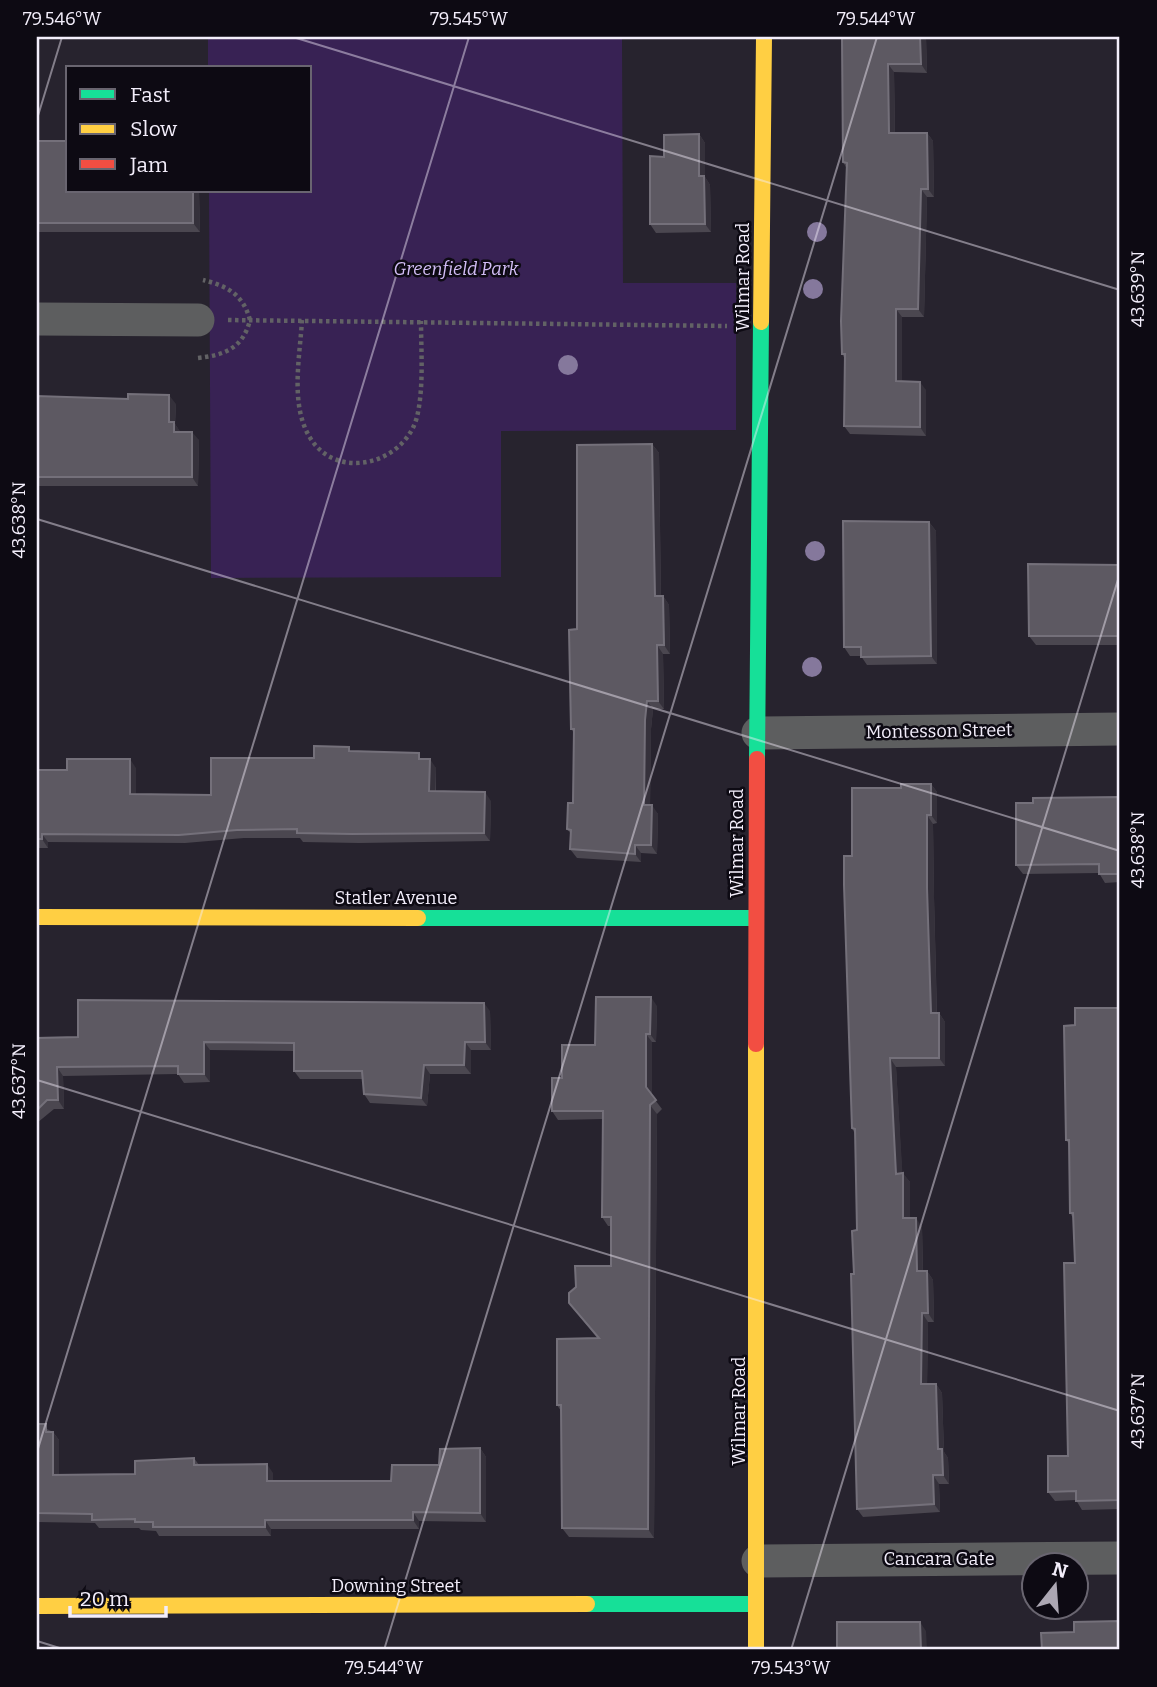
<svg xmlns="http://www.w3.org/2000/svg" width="1157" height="1687" viewBox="0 0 1157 1687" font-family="Bitter,serif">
  <rect width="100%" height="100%" fill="#27232e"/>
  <path fill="#382254" d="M622,38L623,283H736V430L501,431V577L211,578L209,191H310V68H208V39Z"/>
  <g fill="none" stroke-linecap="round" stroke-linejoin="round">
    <g stroke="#626265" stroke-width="4.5" stroke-dasharray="3.5 3.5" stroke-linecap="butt">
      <path d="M228,320L727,326"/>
      <path d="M302,320C300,356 290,403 309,436C335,482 404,465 417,417C424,387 421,351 421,321"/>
      <path d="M198,358C225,355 243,348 250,320C243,294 227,286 203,280"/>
    </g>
    <g stroke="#5d5e5f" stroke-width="33">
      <path d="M37,319L198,320"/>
      <path d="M758,733L1120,729"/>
      <path d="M758,1561L1120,1558"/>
    </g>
    <g stroke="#16e098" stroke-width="16">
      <path d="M757,759L761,322"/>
      <path d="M418,918H756"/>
      <path d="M587,1604H756"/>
    </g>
    <g stroke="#ffcf43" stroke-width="16">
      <path d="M761,322L764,37"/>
      <path d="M37,917L418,918"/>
      <path d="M756,1044V1650"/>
      <path d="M37,1606L587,1604"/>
    </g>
    <path stroke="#f24e42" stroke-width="16" d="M756,1044L757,759"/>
  </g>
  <g fill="#85789c">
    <circle cx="817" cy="232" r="10"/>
    <circle cx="813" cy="289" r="10"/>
    <circle cx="568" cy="365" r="10"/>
    <circle cx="815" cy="551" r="10"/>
    <circle cx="812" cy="667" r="10"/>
  </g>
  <g fill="#4b4750">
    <path d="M842,37H926L927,73L894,72L895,133H927L933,141L934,197H927L924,317H902V382L926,390V436L850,434L844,426L845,359L842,354L847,169L843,162Z"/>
    <path d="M699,134L705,143V177L710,185L711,232L656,233L650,224L664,157Z"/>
    <path d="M37,141L68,191H199L200,232H37Z"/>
    <path d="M37,396L176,404L175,424L180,432L199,440L198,486H37Z"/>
    <path d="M652,444L659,453L661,596H663L669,605L670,654H663L664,709H653L651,729L650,805L658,814L657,854L641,853V862L577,858L570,849L571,834L567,829L573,803L574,733L571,729L577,629Z"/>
    <path d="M929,522L936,531L937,664L867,665L861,656H850L844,647Z"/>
    <path d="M1120,565V645H1036L1029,636Z"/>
    <path d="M352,751L424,759L436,768V791L491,801L490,841L359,843L303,842L300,838H244L185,843L48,842V848H37V770L136,768V794L211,795L314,758Z"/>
    <path d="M931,784L937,792V823L933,824L934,897L937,1013H939L945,1022V1066L896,1067L902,1173L910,1182V1218L922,1227L923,1271H927L933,1280L934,1322H928L927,1384H936L942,1393L944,1452L948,1458L949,1484H939L940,1512L863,1517L857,1509L854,1274L857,1230L855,1134L852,1128V856L901,788Z"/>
    <path d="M1120,799V882L1105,883L1099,873L1023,874L1016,865Z"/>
    <path d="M657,1006L656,1042H652V1096L662,1109L657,1114L654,1538L569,1537L562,1528L561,1411L557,1405L598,1339L569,1303L576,1287L611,1266V1226H608L602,1217L603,1119L558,1120L552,1111L562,1078L595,1045Z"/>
    <path d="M1120,1008V1509L1082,1510L1076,1500L1055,1501L1048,1492L1068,1456L1075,1263L1073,1218L1070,1213L1069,1144L1066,1140L1075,1025Z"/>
    <path d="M490,1011L491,1050H471V1074H430L427,1106L370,1103L364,1094L363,1079H300L294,1071V1051L210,1050V1082L184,1083L178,1074L63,1076L64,1109H54L37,1123V1038L78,1037Z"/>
    <path d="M37,1424L53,1432L59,1440V1475L135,1474L194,1458L199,1465L273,1473V1481H391L439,1465L480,1448L486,1457V1522L419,1521V1529H271V1536H159L156,1531L141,1530L139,1528H99L95,1523L37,1522Z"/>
  </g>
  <g fill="#35313b">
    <path d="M920,37H926L927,73L921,64Z"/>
    <path d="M888,64L894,72L895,141L889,133Z"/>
    <path d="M927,133L933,141L934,197L928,189Z"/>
    <path d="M699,134L705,143V177L710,185L711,232L705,224L699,176Z"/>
    <path d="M921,189L927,197L924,317L918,309Z"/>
    <path d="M193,191H199L200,232L193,223Z"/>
    <path d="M896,309L902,317V390L896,381Z"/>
    <path d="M920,382L926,390V436L920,427Z"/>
    <path d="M169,395L176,404L175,424L180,431V440L169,422Z"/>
    <path d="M192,432L199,440L198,486L192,477Z"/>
    <path d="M652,444L659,453L661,605L655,596Z"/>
    <path d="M929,522L936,531L937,664L931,656Z"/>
    <path d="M663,596L669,605L670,654L664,645Z"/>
    <path d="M657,645L663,654L664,709L658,701Z"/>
    <path d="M647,701L653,709L651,729L650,813L644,805L645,720Z"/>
    <path d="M130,759L136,768V803L130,794Z"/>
    <path d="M430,759L436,768L435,800L429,791Z"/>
    <path d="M931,784L937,792V823L931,815Z"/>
    <path d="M485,792L491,801L490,841L484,833Z"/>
    <path d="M652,805L658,814L657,854L651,845Z"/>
    <path d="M927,815L933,824L934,897L937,1022L931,1013L927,888Z"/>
    <path d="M42,834L48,842V848L42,839Z"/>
    <path d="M635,845L641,853V862L635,854Z"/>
    <path d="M651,997L657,1006L656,1042L650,1034Z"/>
    <path d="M484,1003L490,1011L491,1050L485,1042Z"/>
    <path d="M939,1013L945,1022V1066L939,1058Z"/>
    <path d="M646,1034L652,1042V1096L646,1087Z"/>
    <path d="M204,1042L210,1050V1082L204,1074Z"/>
    <path d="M465,1042L471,1050V1074L464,1065Z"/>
    <path d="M890,1058L896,1067L903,1182L896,1174Z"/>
    <path d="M424,1065L430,1074L427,1106L421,1098Z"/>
    <path d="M57,1067L63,1076L64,1109L58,1100Z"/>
    <path d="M650,1105L657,1114L654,1538L648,1529Z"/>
    <path d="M903,1173L910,1182V1227L903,1218Z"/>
    <path d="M916,1218L922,1227L923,1280L917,1271Z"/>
    <path d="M927,1271L933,1280L934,1322L928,1313Z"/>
    <path d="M922,1313L928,1322L927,1393L921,1384Z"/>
    <path d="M936,1384L942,1393L944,1452L948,1458L949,1484L943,1475L938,1449Z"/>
    <path d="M53,1432L59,1440V1483L53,1475Z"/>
    <path d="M480,1448L486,1457V1522L480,1513Z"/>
    <path d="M267,1464L273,1473V1490L267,1481Z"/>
    <path d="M933,1475L939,1484L940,1512L934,1504Z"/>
    <path d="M413,1512L419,1521V1529L413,1520Z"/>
    <path d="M265,1520L271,1529V1536L265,1527Z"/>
    <path d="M920,1622L926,1631L927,1650H921Z"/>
  </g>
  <g fill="#5d5962" stroke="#74707a" stroke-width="2">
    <path d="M842,37H920L921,64H888L889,133H927L928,189H921L918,309H896V381L920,382V427L844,426L845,354H842L841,321L847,163L843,162Z"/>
    <path d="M699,134V176H704L705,224H650V156L664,157V135Z"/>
    <path d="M37,141H68V191H193V223H37Z"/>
    <path d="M128,394L169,395V422H174V432H192V477H37V396L128,399Z"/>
    <path d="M652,444L655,596H663L664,645H657L658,701H647L645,720L644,805H652L651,845H635V854L570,849L571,830L567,829L568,803H573L574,729H571L569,630L577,629V445Z"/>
    <path d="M843,521L929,522L931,656L861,657V647H844Z"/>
    <path d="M1028,564L1120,565V636H1029Z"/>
    <path d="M314,746L349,747V751L419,753V759H430L429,791L485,792L484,833L352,834L297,833V829L237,830L179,835L42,834V839H37V770H67V759H130V794L211,795V758H314Z"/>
    <path d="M901,784H931V815H927V888L931,1013H939V1058H890L896,1174L903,1173V1218H916L917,1271H927L928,1313H922L921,1384H936L938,1449H942L943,1475H933L934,1504L857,1509L851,1274H854L852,1231L857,1230L855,1129L852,1128L844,885V856H852V788H901Z"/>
    <path d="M1119,797V800H1120V874H1099V864L1016,865V803H1033V798Z"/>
    <path d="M596,997H651L650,1034H646V1087L656,1100L650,1105L648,1529L562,1528L561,1405H557V1339L599,1338L569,1303V1293L576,1287L575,1266H611V1217H602L603,1111H552V1078H562V1045H595Z"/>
    <path d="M78,1000L484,1003L485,1042H465L464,1065H424L421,1098L364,1094L362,1071H294V1043L204,1042V1074H178V1066L57,1067L58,1100H47L37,1110V1038L78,1037Z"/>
    <path d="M1075,1008H1120V1500L1076,1501V1491L1048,1492V1456H1068L1064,1263H1075L1073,1213H1070L1069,1140H1066L1064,1026L1075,1025Z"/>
    <path d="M37,1424H46V1432H53V1475L135,1474V1461L194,1458V1465L267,1464V1481H391L392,1465H439L440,1449L480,1448V1513L413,1512V1520H265V1527H153V1522H135V1519L92,1520V1514L37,1513Z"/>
    <path d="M1120,1621V1650H1042L1041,1633L1074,1632V1622Z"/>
    <path d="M837,1622H920L921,1650H837Z"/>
  </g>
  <path fill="none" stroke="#f3eefb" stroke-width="2" stroke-opacity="0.45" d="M293,37L1120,290M37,119L62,37M37,519L1120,851M37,1080L1120,1411M37,1452L469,37M37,1641L66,1650M384,1650L877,37M791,1650L1120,573"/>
  <g text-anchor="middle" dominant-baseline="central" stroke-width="5" stroke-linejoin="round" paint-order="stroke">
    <g font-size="18" font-style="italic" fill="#d2bdf6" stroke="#0d0a13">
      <text x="456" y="269">Greenfield Park</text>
    </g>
    <g font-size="18" fill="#f3eefb" stroke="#0d0a13">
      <text transform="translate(743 277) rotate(-90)">Wilmar Road</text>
      <text transform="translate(939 731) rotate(-1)">Montesson Street</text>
      <text transform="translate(737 843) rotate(-90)">Wilmar Road</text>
      <text x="396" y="898">Statler Avenue</text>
      <text transform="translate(739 1411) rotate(-90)">Wilmar Road</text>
      <text x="939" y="1559">Cancara Gate</text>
      <text x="396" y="1586">Downing Street</text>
    </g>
  </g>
  <rect width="1157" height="1687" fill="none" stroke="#0d0a13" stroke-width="77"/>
  <rect x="66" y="66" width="245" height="126" fill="#0d0a13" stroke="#696570" stroke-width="2"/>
  <rect x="80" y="89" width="35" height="10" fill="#16e098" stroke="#696570" stroke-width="2"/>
  <text x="130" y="102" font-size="21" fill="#f3eefb">Fast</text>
  <rect x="80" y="124" width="35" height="10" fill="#ffcf43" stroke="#696570" stroke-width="2"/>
  <text x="130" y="136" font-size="21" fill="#f3eefb">Slow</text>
  <rect x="80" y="159" width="35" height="10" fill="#f24e42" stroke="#696570" stroke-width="2"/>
  <text x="130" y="172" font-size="21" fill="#f3eefb">Jam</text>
  <g transform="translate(1055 1586) rotate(17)"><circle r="33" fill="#0d0a13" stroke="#696570" stroke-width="2"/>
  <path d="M0-5L12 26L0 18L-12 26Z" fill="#aca7b3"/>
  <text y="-10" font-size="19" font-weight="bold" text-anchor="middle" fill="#f3eefb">N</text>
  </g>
  <path d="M70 1606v10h96v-10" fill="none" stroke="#f3eefb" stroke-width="3.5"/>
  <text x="80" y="1606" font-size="21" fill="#f3eefb" stroke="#0d0a13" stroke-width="5" paint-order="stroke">20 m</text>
  <rect x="38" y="38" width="1080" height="1610" fill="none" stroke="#f3eefb" stroke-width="2.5"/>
  <g font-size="18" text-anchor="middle" fill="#f3eefb">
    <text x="62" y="25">79.546°W</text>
    <text x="469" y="25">79.545°W</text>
    <text x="876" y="25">79.544°W</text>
    <text transform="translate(1138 289) rotate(-90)" y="6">43.639°N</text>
    <text transform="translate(19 520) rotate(-90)" y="6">43.638°N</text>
    <text transform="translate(1138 850) rotate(-90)" y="6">43.638°N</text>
    <text transform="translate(19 1081) rotate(-90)" y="6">43.637°N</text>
    <text transform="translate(1138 1411) rotate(-90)" y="6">43.637°N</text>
    <text x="384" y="1674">79.544°W</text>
    <text x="791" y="1674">79.543°W</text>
  </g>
</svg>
